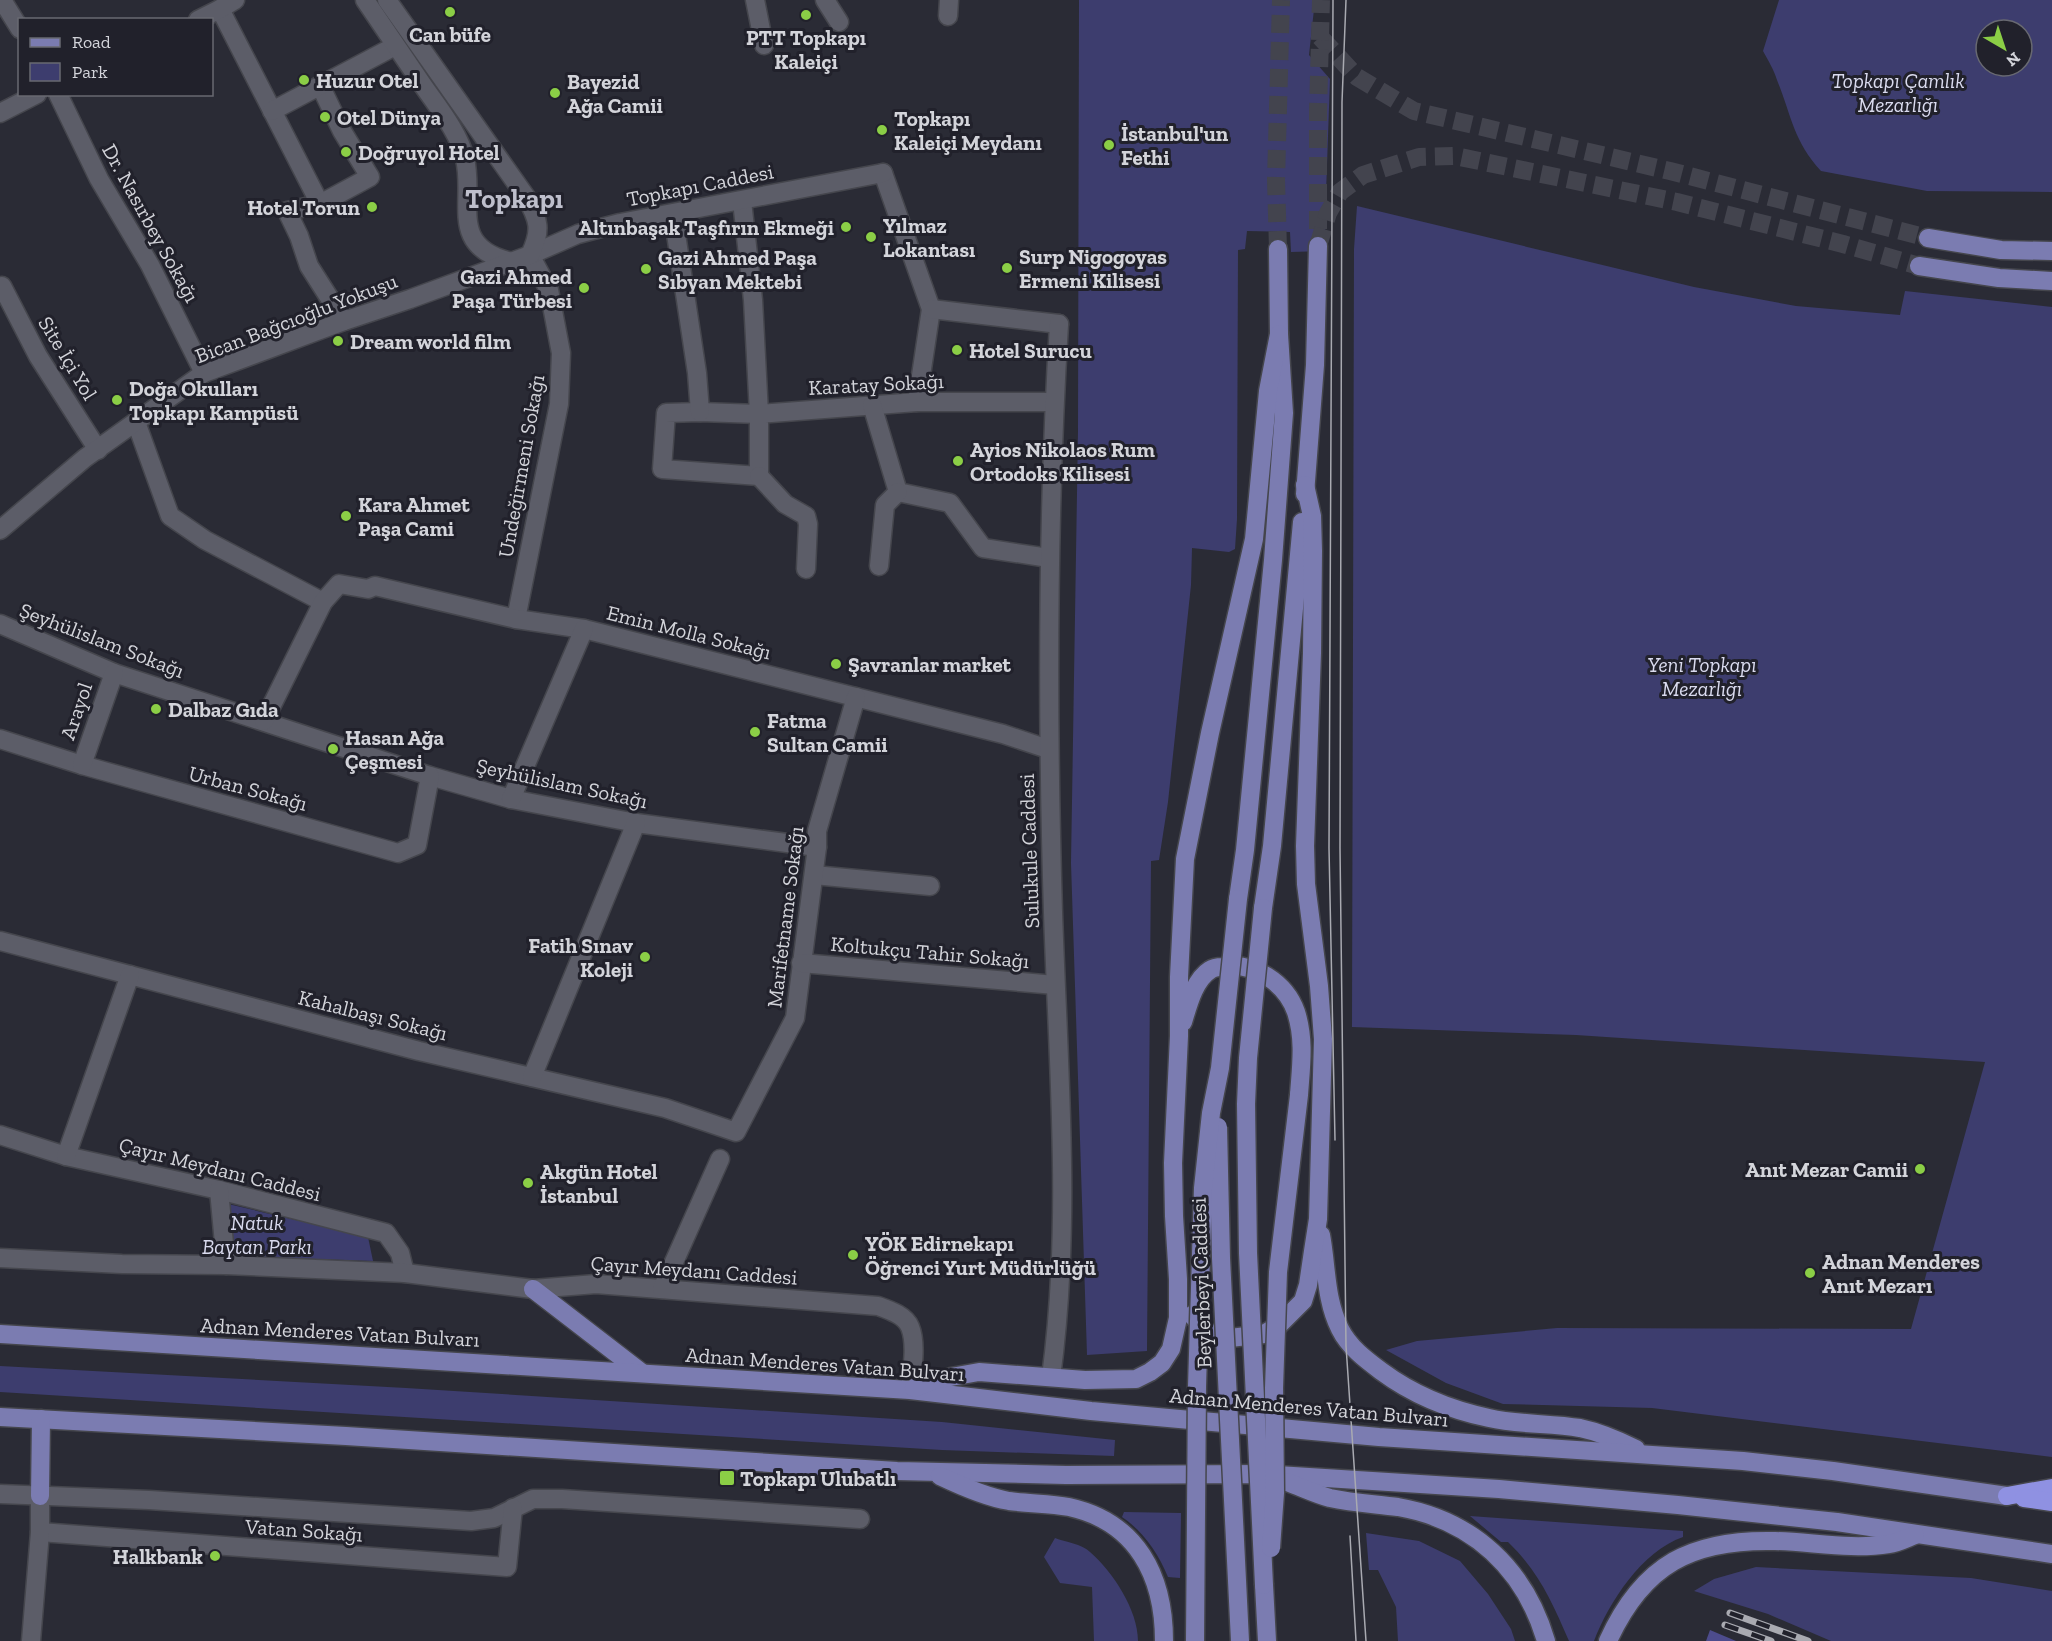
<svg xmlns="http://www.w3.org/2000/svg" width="2052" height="1641" viewBox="0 0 2052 1641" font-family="'Zilla Slab',serif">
  <rect width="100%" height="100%" fill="#2a2b35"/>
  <g fill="#3d3d6e" fill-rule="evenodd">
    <path d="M1079,0H1315L1309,55L1330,79L1324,251L1291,252L1290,232L1247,231L1245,249L1238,250L1237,519L1235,549L1229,552L1192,548L1191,585L1168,802L1159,860L1151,861L1147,1351L1087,1355L1071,863L1078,431Z"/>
    <path d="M1779,0H2052V192L1927,191L1821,171C1793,140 1792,117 1777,80C1774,70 1768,60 1763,51ZM1986,30H2022V66H1986Z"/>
    <path d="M1357,206L1694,287L1796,306L1900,315L1905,291L2052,307V1457L1652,1408L1503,1404L1446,1383L1386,1350L1417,1341L1557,1328L1911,1329L1985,1062L1576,1035L1352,1027L1354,249Z"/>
    <path d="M228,1204L368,1237L373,1261L235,1256Z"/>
    <path d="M0,1366L406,1388L942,1422L1115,1440L1114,1456L942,1450L0,1392Z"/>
    <path d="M1124,1512L1181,1513L1180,1578L1168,1577C1158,1553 1144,1532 1122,1517Z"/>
    <path d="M1470,1516L1683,1531V1537C1642,1551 1609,1602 1594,1641H1569C1552,1602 1539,1572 1508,1542H1501Z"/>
    <path d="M1366,1533L1419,1541L1460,1561L1488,1594L1511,1629L1515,1641H1398L1396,1607L1378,1570H1369Z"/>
    <path d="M1055,1538C1065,1542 1082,1544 1090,1552C1113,1572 1138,1610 1138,1641H1094L1092,1587L1060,1583L1044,1557Z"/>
    <path d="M1756,1567L1971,1578L2052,1591V1641H1831L1768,1614L1694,1591L1714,1579Z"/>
  </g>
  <path fill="#4d4c8d" d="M1710,1630L1736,1641H1706Z"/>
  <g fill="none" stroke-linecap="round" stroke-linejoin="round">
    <g stroke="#43444e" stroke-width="18" stroke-dasharray="18 9" stroke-linecap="butt">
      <path d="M1320,37L1357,77L1414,111L1670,171L1928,238"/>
      <path d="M1318,229V112L1321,0"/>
      <path d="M1318,246L1328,213L1340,192L1363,175L1419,157L1455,156L1677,202L1843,244L1919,266"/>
      <path d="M1278,249L1276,180L1281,0"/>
    </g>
    <defs>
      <g id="street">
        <path d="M2,0L20,29"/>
        <path d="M755,0L764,45"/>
        <path d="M825,0L839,22"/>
        <path d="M220,9L320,204"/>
        <path d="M948,16L949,0"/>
        <path d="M198,20L220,9L235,0"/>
        <path d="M320,85L342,131L370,177L320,204L287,211L299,236L309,266L344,321"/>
        <path d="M58,94L99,179L150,265L204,373"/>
        <path d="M272,111L395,46"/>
        <path d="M0,113L37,94"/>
        <path d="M883,173L931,309L917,402"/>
        <path d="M742,201L753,300L759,414V476L662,469L666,413L700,412L759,414L917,402H1054"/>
        <path d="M673,214L697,373L700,412"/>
        <path d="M2,286L38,356L98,450"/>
        <path d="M931,309L1059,324"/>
        <path d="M872,405L898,492L950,503L983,548L1049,558"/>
        <path d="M136,422L170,516L205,540L323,602"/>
        <path d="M759,476L785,504L806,516L808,524L806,569"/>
        <path d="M879,566L885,505L898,492"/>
        <path d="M516,619L559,404L561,353L549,290L530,255"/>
        <path d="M0,624L114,673L430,776L511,799L636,823L817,847"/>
        <path d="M264,721L323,602L339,584L368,589L375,586L516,619L584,629L1003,734L1048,749"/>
        <path d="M0,739L82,765L398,853L417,845L430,776"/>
        <path d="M82,765L114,673"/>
        <path d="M511,799L584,629"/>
        <path d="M814,875L930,886"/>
        <path d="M0,941L419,1051L665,1108L736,1132L795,1018L817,847V831L856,697"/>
        <path d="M801,963L1055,985"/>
        <path d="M532,1077L636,823"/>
        <path d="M0,1135L66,1156L219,1190L386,1233L400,1253L405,1273"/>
        <path d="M66,1156L130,975"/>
        <path d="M219,1190L226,1265"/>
        <path d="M533,1289L596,1284L878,1306C889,1310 905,1315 910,1327C917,1344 912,1371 910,1390"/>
        <path d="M662,1289L720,1159"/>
        <path d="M0,1494L149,1500L471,1521L494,1518L533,1499H562L860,1519"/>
        <path d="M40,1532L507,1567L513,1508"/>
        <path d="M31,1641L40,1532V1496"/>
      </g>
      <g id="secondary">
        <path d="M365,0C384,28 403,56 422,84C437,106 459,132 465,159C475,201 448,245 508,261"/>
        <path d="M530,255L578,234L620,223L883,173"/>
        <path d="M0,530L85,458L204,373L344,321L410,299L530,255C542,230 539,220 526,197L387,0"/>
        <path d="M0,1258L122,1264L226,1265L405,1273L533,1289"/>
        <path d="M1051,1377C1072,1223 1058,1066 1053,912C1047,716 1047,520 1059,324"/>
      </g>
      <g id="primary">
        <path d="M1928,238L2001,250L2052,251"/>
        <path d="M1919,266L1999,278L2052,281"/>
        <path d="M1305,494L1315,365L1318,246"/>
        <path d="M1238,899L1245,850L1273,560L1284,413L1279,334L1278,249"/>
        <path d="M1263,908L1272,846L1302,522"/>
        <path d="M1183,1022C1188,1006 1194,980 1210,970C1214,967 1219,967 1223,967C1253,961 1286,983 1296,1012C1305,1040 1301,1066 1299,1095"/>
        <path d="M1321,1235C1327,1267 1325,1299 1340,1329C1349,1347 1365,1359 1381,1371C1412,1394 1451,1410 1489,1418C1519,1425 1550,1423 1580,1428C1599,1432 1618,1440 1636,1449"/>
        <path d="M533,1289L642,1373"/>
        <path d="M1192,1315L1207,1332L1230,1338L1264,1334L1279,1325L1303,1301L1308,1285L1313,1251L1318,1219L1323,1039L1319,986L1306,884L1305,846L1312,653L1313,551L1312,516L1305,485"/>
        <path d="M0,1334L910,1390L1091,1411L1379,1437L1743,1461L1833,1471L2007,1496"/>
        <path d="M914,1388L934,1380L979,1372L1085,1380L1136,1379L1150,1372L1162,1363L1171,1349L1178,1318V1279L1174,1216L1173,1163L1179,1036V977L1185,859L1210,733L1254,539L1268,391L1279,334"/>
        <path d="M0,1417L346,1436L897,1471L1066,1475L1262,1474L1499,1489L1678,1505L1837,1522L2052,1554"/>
        <path d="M940,1476C961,1486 986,1497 1009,1501C1029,1504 1049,1503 1069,1507C1137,1522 1164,1576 1164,1641"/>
        <path d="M1287,1482C1301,1487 1315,1494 1330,1498C1353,1503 1375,1504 1398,1507C1473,1520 1525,1569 1546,1641"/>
        <path d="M40,1496L41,1419"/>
        <path d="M1264,1585L1267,1641"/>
        <path d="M1608,1641C1643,1564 1692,1539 1775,1541C1813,1542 1851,1550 1889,1544C1898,1543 1907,1538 1915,1535"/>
      </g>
      <g id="highway">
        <path d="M2007,1496L2052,1488"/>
        <path d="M2024,1498L2052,1502"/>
      </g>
    </defs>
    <use href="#street" stroke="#45464d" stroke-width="21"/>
    <use href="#secondary" stroke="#45464d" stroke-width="21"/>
    <use href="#primary" stroke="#45464d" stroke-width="21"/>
    <use href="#highway" stroke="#45464d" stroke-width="21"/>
    <use href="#street" stroke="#5c5d68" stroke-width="18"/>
    <use href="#secondary" stroke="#5c5d68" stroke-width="18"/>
    <use href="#primary" stroke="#7b7cb1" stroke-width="18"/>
    <use href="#highway" stroke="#8f91e2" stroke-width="18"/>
    <g stroke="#a9aab1" stroke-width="1.5">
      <path d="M1333,0L1329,848L1335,1140"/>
      <path d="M1346,0L1342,102L1340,848L1346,1346L1366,1641"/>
      <path d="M1350,1536L1356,1641"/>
    </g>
    <defs>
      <g id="rail">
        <path d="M1730,1613L1808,1641"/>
        <path d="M1725,1625L1771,1641"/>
      </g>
    </defs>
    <use href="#rail" stroke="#a9aab1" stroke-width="7"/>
    <use href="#rail" stroke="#21212b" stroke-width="4.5" stroke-dasharray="14" stroke-linecap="butt"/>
    <defs>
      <g id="primary-bridge">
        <path d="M1263,908L1248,1058L1246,1104L1248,1253L1264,1585"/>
        <path d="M1218,1127L1221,1258L1240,1641"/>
        <path d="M1271,1548L1275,1493L1274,1388L1278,1272L1299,1095"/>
        <path d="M1195,1641L1197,1387L1203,1188L1211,1113L1220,1068L1238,899"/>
      </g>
    </defs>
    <use href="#primary-bridge" stroke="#45464d" stroke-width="21" stroke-linecap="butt"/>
    <use href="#primary-bridge" stroke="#7b7cb1" stroke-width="18"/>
  </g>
  <g fill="#8bce46" stroke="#21212b" stroke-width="2">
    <circle cx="450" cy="12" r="6"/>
    <circle cx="806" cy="15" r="6"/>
    <circle cx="304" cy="80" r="6"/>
    <circle cx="555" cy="93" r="6"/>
    <circle cx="325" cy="117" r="6"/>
    <circle cx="882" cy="130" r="6"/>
    <circle cx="1109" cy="145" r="6"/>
    <circle cx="346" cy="152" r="6"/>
    <circle cx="372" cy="207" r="6"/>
    <circle cx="846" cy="227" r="6"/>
    <circle cx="871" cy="237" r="6"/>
    <circle cx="1007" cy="268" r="6"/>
    <circle cx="646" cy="269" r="6"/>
    <circle cx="584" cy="288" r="6"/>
    <circle cx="338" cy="341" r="6"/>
    <circle cx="957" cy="350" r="6"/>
    <circle cx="117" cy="400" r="6"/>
    <circle cx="958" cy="461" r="6"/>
    <circle cx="346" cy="516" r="6"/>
    <circle cx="836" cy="664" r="6"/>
    <circle cx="156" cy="709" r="6"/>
    <circle cx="755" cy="732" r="6"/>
    <circle cx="333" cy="749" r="6"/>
    <circle cx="645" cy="957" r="6"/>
    <circle cx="1920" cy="1169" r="6"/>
    <circle cx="528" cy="1183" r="6"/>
    <circle cx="853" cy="1255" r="6"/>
    <circle cx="1810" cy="1273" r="6"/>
    <rect x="719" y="1470" width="16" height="16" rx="3"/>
    <circle cx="215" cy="1556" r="6"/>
  </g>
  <g text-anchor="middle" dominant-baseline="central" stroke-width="6" stroke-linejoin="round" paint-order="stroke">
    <g font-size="21" font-weight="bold" fill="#d3d4da" stroke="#21212b" text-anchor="start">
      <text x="450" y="34" text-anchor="middle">Can büfe</text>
      <text x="806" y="37" text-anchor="middle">PTT Topkapı<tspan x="806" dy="24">Kaleiçi</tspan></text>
      <text x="316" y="80">Huzur Otel</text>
      <text x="567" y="81">Bayezid<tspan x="567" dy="24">Ağa Camii</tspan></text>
      <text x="337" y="117">Otel Dünya</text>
      <text x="894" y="118">Topkapı<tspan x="894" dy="24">Kaleiçi Meydanı</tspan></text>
      <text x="1121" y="133">İstanbul'un<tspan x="1121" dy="24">Fethi</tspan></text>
      <text x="358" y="152">Doğruyol Hotel</text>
      <text x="360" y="207" text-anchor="end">Hotel Torun</text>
      <text x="883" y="225">Yılmaz<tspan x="883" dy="24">Lokantası</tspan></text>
      <text x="834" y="227" text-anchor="end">Altınbaşak Taşfırın Ekmeği</text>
      <text x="1019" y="256">Surp Nigogoyas<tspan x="1019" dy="24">Ermeni Kilisesi</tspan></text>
      <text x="658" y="257">Gazi Ahmed Paşa<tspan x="658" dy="24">Sıbyan Mektebi</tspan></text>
      <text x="572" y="276" text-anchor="end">Gazi Ahmed<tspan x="572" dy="24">Paşa Türbesi</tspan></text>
      <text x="350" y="341">Dream world film</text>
      <text x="969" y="350">Hotel Surucu</text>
      <text x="129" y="388">Doğa Okulları<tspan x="129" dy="24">Topkapı Kampüsü</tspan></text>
      <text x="970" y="449">Ayios Nikolaos Rum<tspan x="970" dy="24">Ortodoks Kilisesi</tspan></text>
      <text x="358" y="504">Kara Ahmet<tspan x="358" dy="24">Paşa Cami</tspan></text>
      <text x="848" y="664">Şavranlar market</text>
      <text x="168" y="709">Dalbaz Gıda</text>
      <text x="767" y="720">Fatma<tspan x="767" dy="24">Sultan Camii</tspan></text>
      <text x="345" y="737">Hasan Ağa<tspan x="345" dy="24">Çeşmesi</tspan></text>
      <text x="633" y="945" text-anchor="end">Fatih Sınav<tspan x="633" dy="24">Koleji</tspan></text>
      <text x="1908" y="1169" text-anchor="end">Anıt Mezar Camii</text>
      <text x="540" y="1171">Akgün Hotel<tspan x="540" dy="24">İstanbul</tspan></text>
      <text x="865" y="1243">YÖK Edirnekapı<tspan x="865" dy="24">Öğrenci Yurt Müdürlüğü</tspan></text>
      <text x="1822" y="1261">Adnan Menderes<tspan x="1822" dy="24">Anıt Mezarı</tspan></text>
      <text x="740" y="1478">Topkapı Ulubatlı</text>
      <text x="203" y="1556" text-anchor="end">Halkbank</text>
    </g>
    <g font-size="21" font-style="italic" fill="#dadbef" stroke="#21212b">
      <text x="1898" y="80">Topkapı Çamlık<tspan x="1898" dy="24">Mezarlığı</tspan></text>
      <text x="1702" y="664">Yeni Topkapı<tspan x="1702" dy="24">Mezarlığı</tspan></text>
      <text x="257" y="1222">Natuk<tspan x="257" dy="24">Baytan Parkı</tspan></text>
    </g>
    <g font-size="21" fill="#d3d4da" stroke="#21212b">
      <text transform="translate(700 185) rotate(-11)">Topkapı Caddesi</text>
      <text transform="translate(151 223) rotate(61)">Dr. Nasırbey Sokağı</text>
      <text transform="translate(296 318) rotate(-21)">Bican Bağcıoğlu Yokuşu</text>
      <text transform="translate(68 358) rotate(59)">Site İçi Yol</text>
      <text transform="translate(876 384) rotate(-3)">Karatay Sokağı</text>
      <text transform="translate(521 466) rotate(-80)">Undeğirmeni Sokağı</text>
      <text transform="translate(689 632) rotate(14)">Emin Molla Sokağı</text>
      <text transform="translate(102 640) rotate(21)">Şeyhülislam Sokağı</text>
      <text transform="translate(76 711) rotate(-71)">Arayol</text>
      <text transform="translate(562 783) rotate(12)">Şeyhülislam Sokağı</text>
      <text transform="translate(248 788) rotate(15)">Urban Sokağı</text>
      <text transform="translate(1029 851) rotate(-92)">Sulukule Caddesi</text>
      <text transform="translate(785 917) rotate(-83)">Marifetname Sokağı</text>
      <text transform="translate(930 952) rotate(5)">Koltukçu Tahir Sokağı</text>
      <text transform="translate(373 1015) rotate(14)">Kahalbaşı Sokağı</text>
      <text transform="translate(220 1169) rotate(14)">Çayır Meydanı Caddesi</text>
      <text transform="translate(694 1270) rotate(4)">Çayır Meydanı Caddesi</text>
      <text transform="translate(1201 1283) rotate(-92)">Beylerbeyi Caddesi</text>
      <text transform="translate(340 1332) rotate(3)">Adnan Menderes Vatan Bulvarı</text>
      <text transform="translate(825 1364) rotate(4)">Adnan Menderes Vatan Bulvarı</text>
      <text transform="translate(1309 1407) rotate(5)">Adnan Menderes Vatan Bulvarı</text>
      <text transform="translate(304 1530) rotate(4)">Vatan Sokağı</text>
    </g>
    <g font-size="27" font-weight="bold" fill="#bebfcc" stroke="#21212b">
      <text x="514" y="199">Topkapı</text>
    </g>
  </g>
  <rect x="18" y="18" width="195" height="78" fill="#21212b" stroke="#686971" stroke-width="1.5"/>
  <rect x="30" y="38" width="30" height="9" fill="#7b7cb1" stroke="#686971" stroke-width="1.5"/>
  <text x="72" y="48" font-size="18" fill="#d3d4da">Road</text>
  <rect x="30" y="63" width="30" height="18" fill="#3d3d6e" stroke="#686971" stroke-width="1.5"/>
  <text x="72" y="78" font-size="18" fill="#d3d4da">Park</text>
  <g transform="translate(2004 48) rotate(141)"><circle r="28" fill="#21212b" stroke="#686971" stroke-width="1.5"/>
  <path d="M0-4.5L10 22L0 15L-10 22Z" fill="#8bce46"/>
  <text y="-9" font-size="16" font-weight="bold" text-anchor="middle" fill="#d3d4da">N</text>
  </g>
</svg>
